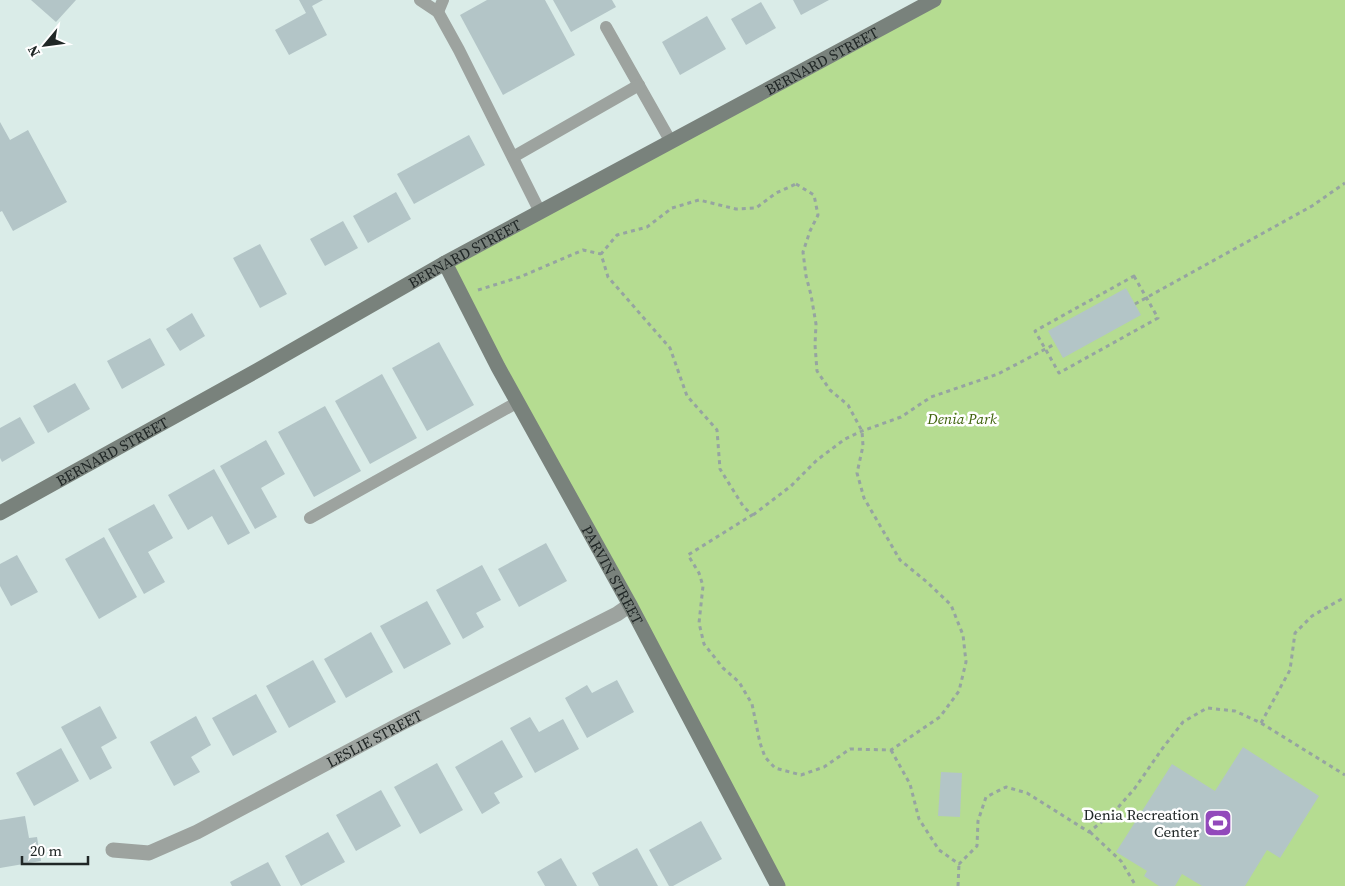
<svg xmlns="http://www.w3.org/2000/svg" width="1345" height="886" viewBox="0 0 1345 886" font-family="'Source Serif 4',serif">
  <rect width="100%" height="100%" fill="#daece8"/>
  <path fill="#b5dc91" d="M930,0H1345V886H778L445,263Z"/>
  <g fill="#b3c5c7">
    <path d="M31,0H76L56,22Z"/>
    <path d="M299,0H323L312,6L327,35L289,55L275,30L306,13Z"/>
    <path d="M487,0H545L575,55L503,95L460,15Z"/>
    <path d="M553,0H612L616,7L571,32Z"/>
    <path d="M793,0H829L801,15Z"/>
    <path d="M761,2L776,28L746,45L731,19Z"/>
    <path d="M707,16L726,49L680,75L662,42Z"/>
    <path d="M0,122L10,140L28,130L67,202L13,231L2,211L0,212Z"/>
    <path d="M469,135L485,165L414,204L397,174Z"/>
    <path d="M396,192L411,219L368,243L353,216Z"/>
    <path d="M343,221L358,248L325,266L310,239Z"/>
    <path d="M260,244L287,294L260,308L233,258Z"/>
    <path d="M1126,288L1141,315L1063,358L1048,331Z"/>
    <path d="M192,313L205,336L180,351L166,329Z"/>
    <path d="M150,338L165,365L122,389L107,361Z"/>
    <path d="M439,342L474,405L427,431L392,368Z"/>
    <path d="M382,374L417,438L370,464L335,401Z"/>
    <path d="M75,383L90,409L48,433L33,406Z"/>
    <path d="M325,406L361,471L314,497L278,432Z"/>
    <path d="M20,417L35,443L2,462L0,458V428Z"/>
    <path d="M266,440L285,474L261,488L277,517L255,529L220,466Z"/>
    <path d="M214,469L250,533L228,545L212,516L188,530L168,495Z"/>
    <path d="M154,504L173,538L148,552L165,582L144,594L108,529Z"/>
    <path d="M104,537L137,597L99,619L65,559Z"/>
    <path d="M546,543L567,581L519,607L498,569Z"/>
    <path d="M17,555L38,592L11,606L0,586V564Z"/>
    <path d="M482,565L501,600L476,613L484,627L463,639L436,590Z"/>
    <path d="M427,601L451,644L404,669L380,626Z"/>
    <path d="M371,632L393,672L346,698L324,659Z"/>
    <path d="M313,660L336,702L289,728L266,686Z"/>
    <path d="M617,680L634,712L587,738L565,698L587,685L592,693Z"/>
    <path d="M256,694L277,732L233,756L212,718Z"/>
    <path d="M100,706L117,738L101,747L112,768L90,780L61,727Z"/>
    <path d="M196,716L211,745L191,757L200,772L174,786L150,742Z"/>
    <path d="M530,717L539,732L563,719L579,749L535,773L510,728Z"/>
    <path d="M502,740L523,777L494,793L500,803L482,814L455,767Z"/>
    <path d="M1243,747L1319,796L1280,858L1267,850L1245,886H1202L1182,874L1175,886H1159L1144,876L1147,871L1116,852L1172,764L1215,791Z"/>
    <path d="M61,748L79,781L34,806L16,773Z"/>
    <path d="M437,763L463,810L420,834L394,787Z"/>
    <path d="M941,772L962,773L960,817L938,816Z"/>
    <path d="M381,790L401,826L356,851L336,815Z"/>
    <path d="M25,816L29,838L37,837L41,861L0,868V820Z"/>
    <path d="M701,821L722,859L673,886H669L649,850Z"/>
    <path d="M328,832L345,862L301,886L285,856Z"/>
    <path d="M637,848L658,886H599L592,873Z"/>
    <path d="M561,858L577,886H545L537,872Z"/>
    <path d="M268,862L281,886H232L230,882Z"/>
  </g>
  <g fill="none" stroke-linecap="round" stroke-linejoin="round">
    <g stroke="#96a4a1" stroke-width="3" stroke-dasharray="4 4" stroke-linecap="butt">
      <path d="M796,184L814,195L818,215L810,231L803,252L806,276L811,295L816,324L815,345L817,371L830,390L848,405L862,431L863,446L857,473L864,498L900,560L927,582L951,605L963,635L966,662L959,691L940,717L891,750L850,749L824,767L801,775L775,768L765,757L760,743L752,704L739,682L723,668L704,644L699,623L703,586L699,573L688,555L752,515L743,506L720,469L717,430L687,396L670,348L608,277L601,254L617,235L647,227L672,208L699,200L736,209L756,208L776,193Z"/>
      <path d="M1134,276L1158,318L1059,373L1035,331Z"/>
      <path d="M478,290L520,277L583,250L601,254"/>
      <path d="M1135,304L1312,206L1345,183"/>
      <path d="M753,515L791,486L817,460L845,439L862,431L901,417L931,397L998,374L1055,344"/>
      <path d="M1261,723L1290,670L1295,633L1312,616L1345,597"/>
      <path d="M891,750L910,784L919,819L939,850L959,864L977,846L978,821L986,797L1006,787L1027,793L1089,832L1114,812L1135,788L1162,749L1183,722L1207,708L1235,711L1261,723L1345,775"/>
      <path d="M1090,832L1121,861L1136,886"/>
      <path d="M958,886L959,864"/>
    </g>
    <g stroke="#9da39f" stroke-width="12">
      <path d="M420,0L438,12L459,50L540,212"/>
      <path d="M438,12L443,0"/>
      <path d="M606,27L671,142"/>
      <path d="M513,157L639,85"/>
      <path d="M310,518L518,402"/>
    </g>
    <path stroke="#9da39f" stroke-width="15" id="s1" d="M113,850L149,853L197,832L402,723L617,614L630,605"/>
    <g stroke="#79827c" stroke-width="15">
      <path id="s2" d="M445,263L498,367L630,605L778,886"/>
      <path id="s3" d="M0,513L258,370L445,263L934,0"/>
    </g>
  </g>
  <defs>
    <symbol id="stadium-square" viewBox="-11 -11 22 22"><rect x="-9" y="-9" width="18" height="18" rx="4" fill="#9249bb" stroke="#fff"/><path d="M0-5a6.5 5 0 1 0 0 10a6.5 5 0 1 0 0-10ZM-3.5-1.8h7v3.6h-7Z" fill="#fff"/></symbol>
  </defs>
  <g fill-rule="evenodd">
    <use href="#stadium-square" x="1202" y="807" width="32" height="32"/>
  </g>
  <g text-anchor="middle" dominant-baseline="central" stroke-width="5" stroke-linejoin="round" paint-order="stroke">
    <g font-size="15" fill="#202726" stroke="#fff">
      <text stroke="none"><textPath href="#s3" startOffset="938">BERNARD STREET</textPath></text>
      <text stroke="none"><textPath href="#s3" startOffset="532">BERNARD STREET</textPath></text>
      <text stroke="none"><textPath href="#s3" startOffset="128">BERNARD STREET</textPath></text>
      <text stroke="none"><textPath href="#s2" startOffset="354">PARVIN STREET</textPath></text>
      <text stroke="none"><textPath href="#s1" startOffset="289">LESLIE STREET</textPath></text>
    </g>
    <g font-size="15" font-style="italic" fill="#3f630c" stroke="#fff">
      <text x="962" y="418">Denia Park</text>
    </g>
    <g font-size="15" fill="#202726" stroke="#fff" text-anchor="end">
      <text x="1199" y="814">Denia Recreation<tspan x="1199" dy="17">Center</tspan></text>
    </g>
  </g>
  <g transform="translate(45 45) rotate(241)" stroke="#ffffff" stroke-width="4" paint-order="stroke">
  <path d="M0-4L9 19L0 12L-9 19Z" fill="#202726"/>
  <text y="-8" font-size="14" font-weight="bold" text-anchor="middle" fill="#202726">N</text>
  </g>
  <path d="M22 856v8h66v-8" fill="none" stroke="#202726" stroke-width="2.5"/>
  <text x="30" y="856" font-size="15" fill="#202726" stroke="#ffffff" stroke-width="4" paint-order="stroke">20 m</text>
</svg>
